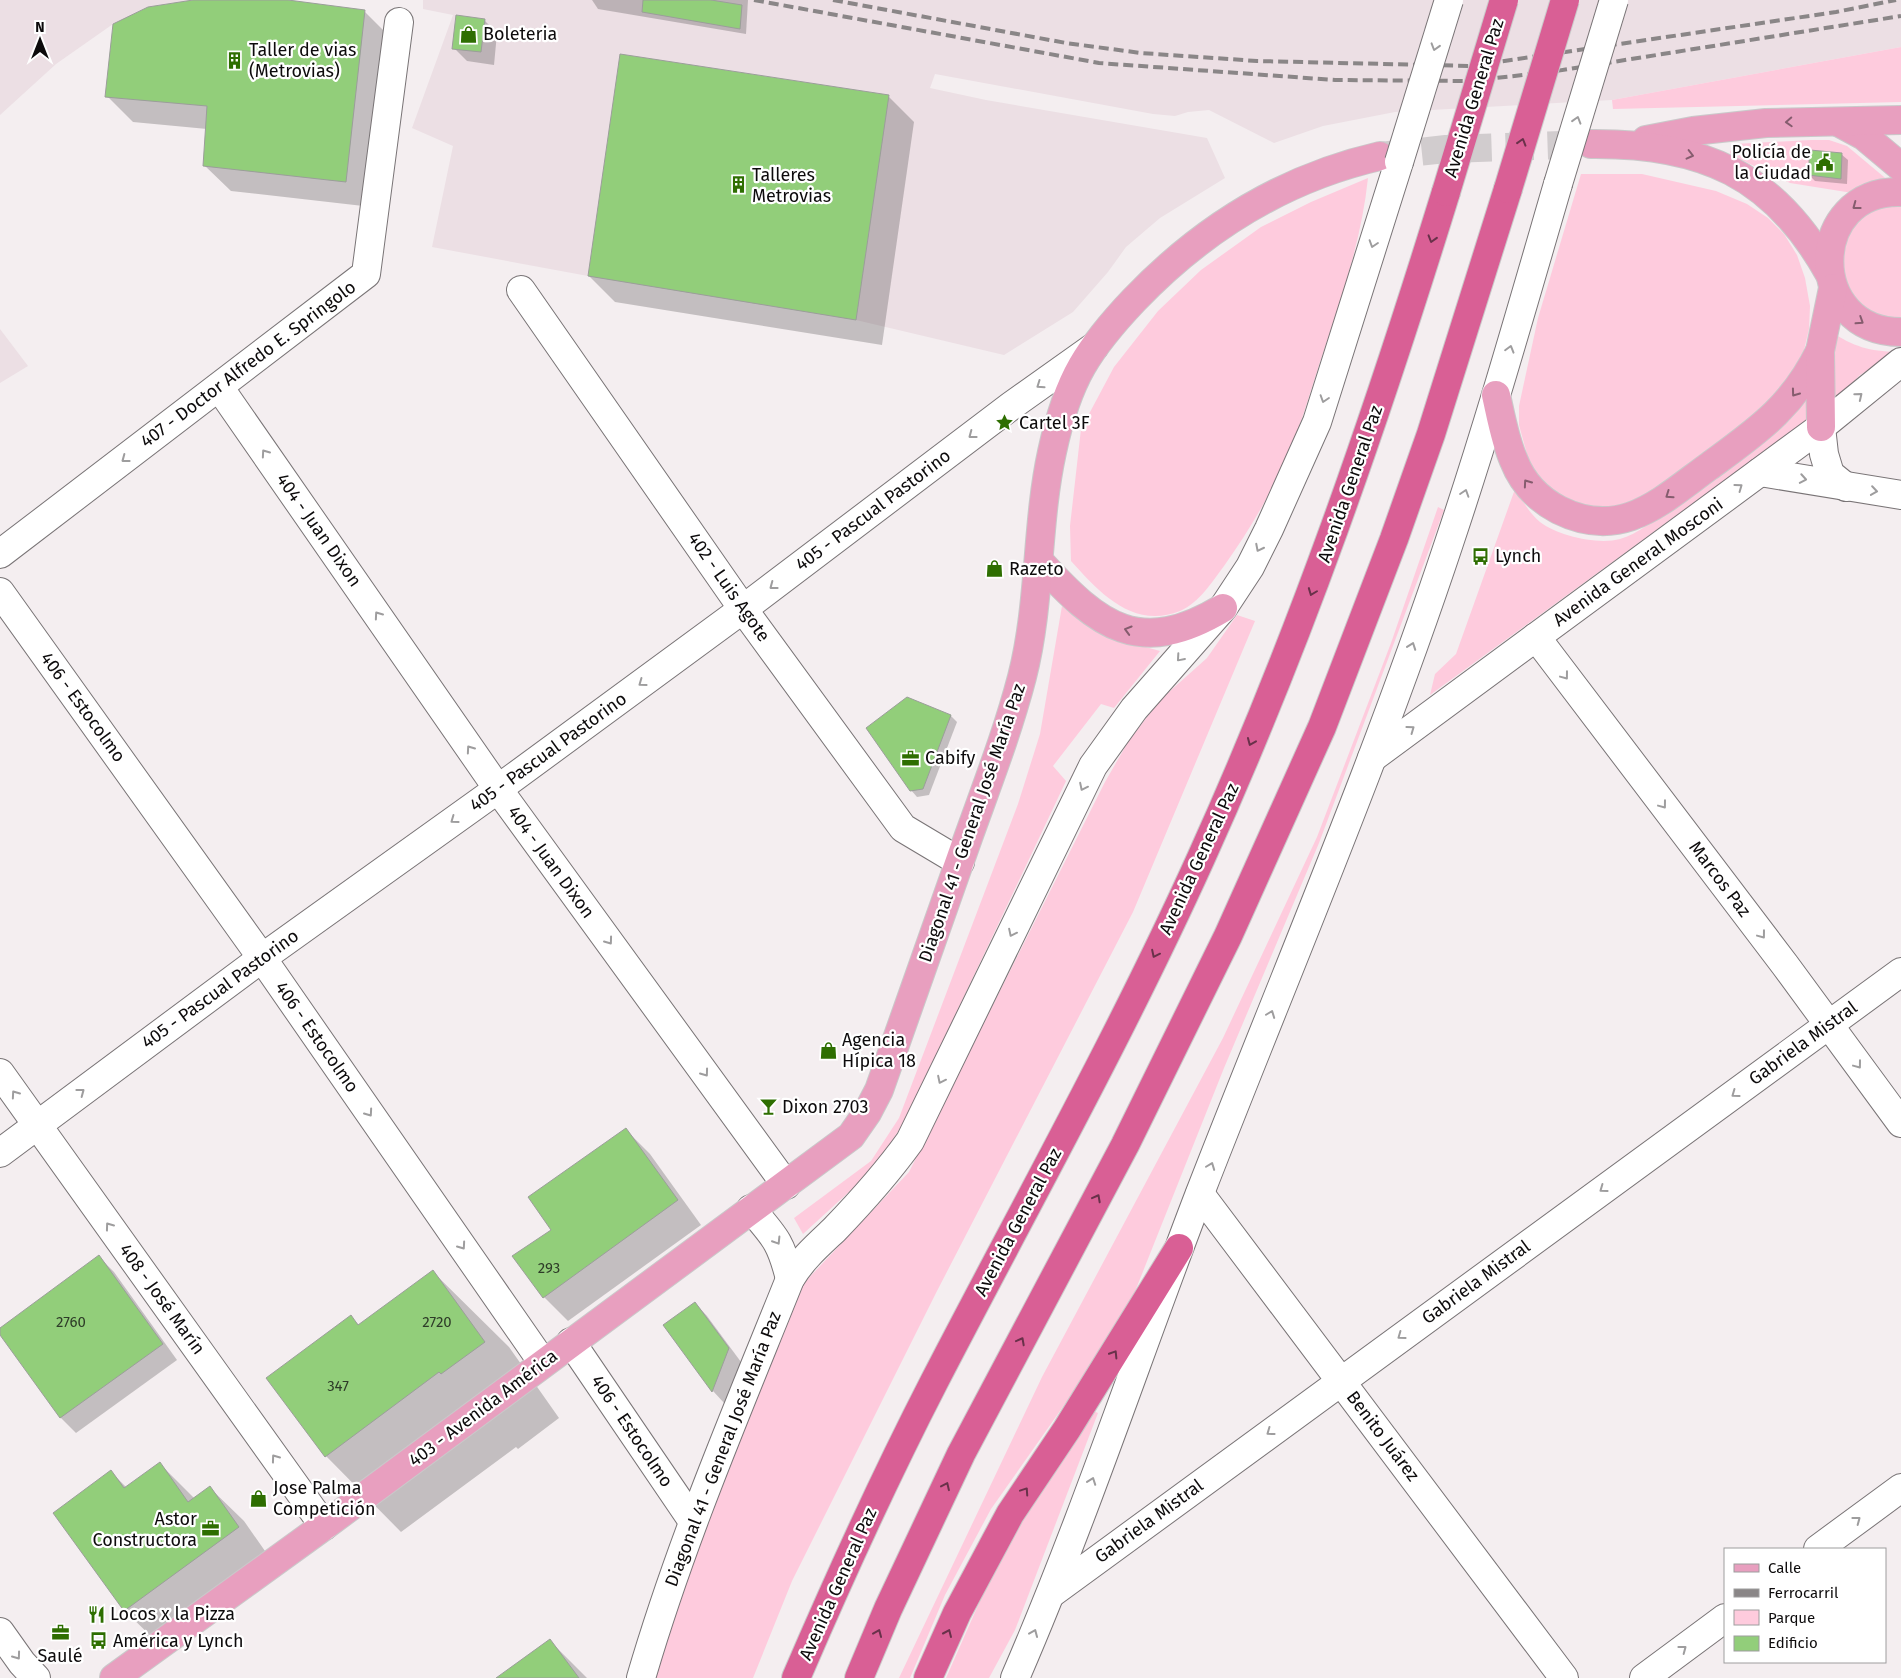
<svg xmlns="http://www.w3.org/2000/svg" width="1901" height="1678" viewBox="0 0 1901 1678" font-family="'Fira Sans',sans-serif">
  <rect width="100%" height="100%" fill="#f4eef0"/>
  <g fill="#ecdfe4">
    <path d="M0,0H193L148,7L113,24L56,64L0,115Z"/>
    <path d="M423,0H1901V47L1612,100L1395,112L1323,126L1274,143L1209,110L1188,112L1175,116L1153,114L935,74L930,88L986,100L1207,138L1225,178L1160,218L1126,247L1108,272L1073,312L1004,355L856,320L588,276L432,247L453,146L412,128L453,15L423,9Z"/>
    <path d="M0,329L28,366L0,383Z"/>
  </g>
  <g fill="#fecbdd">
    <path d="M1901,47V102L1613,109L1612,100Z"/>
    <path d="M1811,140H1829L1847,146L1896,187L1865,195L1790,183L1731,155L1730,152L1734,144Z"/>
    <path d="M1581,174H1642L1716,191L1747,204L1768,218L1784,234L1797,255L1805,278L1810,306L1809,329L1802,359L1778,398L1657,491L1612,510L1564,502L1543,487L1531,469L1519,425V406L1538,318Z"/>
    <path d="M1368,178C1362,236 1343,295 1324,350C1312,385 1303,421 1288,454C1271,494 1249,531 1224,566C1211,583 1200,602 1180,611C1133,630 1099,592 1071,561L1070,526L1081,429L1114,367L1158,311L1201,270L1261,227L1311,202Z"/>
    <path d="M1901,200V323L1877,320L1846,295L1841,238L1867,208Z"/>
    <path d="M1830,331C1854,347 1869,351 1897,352L1860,375L1832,404Z"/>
    <path d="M1810,394V418L1430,695L1435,674L1456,654L1515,489C1523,501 1529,513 1540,522C1558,536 1598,545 1620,539C1638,534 1657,518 1672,507C1720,472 1765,433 1810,394Z"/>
    <path d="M1438,507L1444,510L1319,843L1224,1068L1132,1299L1098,1357L991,1509L945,1595L910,1678H899L1042,1377L1223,1038L1317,837L1391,643Z"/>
    <path d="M1062,606L1106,636L1160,651L1114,708L1101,704L1053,766L1066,781L906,1119L874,1169L803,1234L794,1218L871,1161L899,1118L1018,804L1040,734Z"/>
    <path d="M1237,615L1255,621L1133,912L937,1291L792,1581L753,1678H656L662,1637L786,1302L909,1172L1105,782L1128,742L1160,700L1207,658Z"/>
    <path d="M1091,1410L1098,1413L1015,1630L989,1678H946L1013,1526Z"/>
  </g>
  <g fill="#0003">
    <path d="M201,0H279L365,12L391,38L372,207L231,191L204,165L207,129L133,122L107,96Z"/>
    <path d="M592,0H748L746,34L598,9Z"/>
    <path d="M484,20L497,33L494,65L467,61L454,48Z"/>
    <path d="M888,96L914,122L882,345L615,302L589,276Z"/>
    <path d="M1841,154L1848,160L1847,184L1815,181L1809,175Z"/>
    <path d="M907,698L951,716L957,722L929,795L917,797L911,790Z"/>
    <path d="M626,1130L650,1154L701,1225L568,1321L544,1297L553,1230Z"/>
    <path d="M99,1257L114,1272L177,1360L76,1433L61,1418L0,1330Z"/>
    <path d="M433,1272L509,1347L559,1418L518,1449L516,1447L401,1532L326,1456L351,1317L360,1326Z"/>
    <path d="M695,1303L707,1316L741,1362L725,1404L713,1391L665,1325Z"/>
    <path d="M160,1464L195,1499L210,1488L244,1521L272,1561L159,1644L125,1611L55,1513L111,1472L127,1488Z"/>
    <path d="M549,1640L587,1678H499Z"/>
  </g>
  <g fill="#92ce7a" stroke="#9b9e9a">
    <path d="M193,0H288L365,10L346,182L203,166L207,106L105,97L113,24L148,7Z"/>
    <path d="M643,0H711L742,5L740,29L642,12Z"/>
    <path d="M456,15L485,19L481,52L452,49Z"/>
    <path d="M620,54L889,95L856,320L588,276Z"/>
    <path d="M1810,150L1842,153L1841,179L1808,175Z"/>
    <path d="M907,697L951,715L923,789L910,791L866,728Z"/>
    <path d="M626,1128L678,1200L543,1298L512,1256L551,1230L528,1197Z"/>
    <path d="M99,1255L163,1344L60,1418L0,1335V1328Z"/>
    <path d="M433,1270L485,1342L441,1374L439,1372L325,1457L266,1378L351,1315L358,1325Z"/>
    <path d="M695,1302L729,1348L712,1392L663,1325Z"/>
    <path d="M160,1462L188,1502L210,1486L239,1527L124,1611L53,1513L111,1470L124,1488Z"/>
    <path d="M550,1639L579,1678H496Z"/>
  </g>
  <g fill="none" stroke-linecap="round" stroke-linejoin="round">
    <path stroke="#d1ccce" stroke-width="28" stroke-dasharray="28 14" stroke-linecap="butt" d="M1380,156L1446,149L1591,144"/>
    <defs>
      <g id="minor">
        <path d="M521,290L743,609L903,828L960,862"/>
        <path d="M219,387L498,789L786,1185"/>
        <path d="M1821,427L1824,454L1830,474L1846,487"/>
        <path d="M1760,472L1901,495"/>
        <path d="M0,554L366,274L399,22"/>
        <path d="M0,592L262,958L543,1363"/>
        <path d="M1536,637L1785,965L1901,1123"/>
        <path d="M1372,758L1821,427L1901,362"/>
        <path d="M0,1073L324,1526"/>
        <path d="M0,1153L262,958L498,789L743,609L1011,406L1094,347"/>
        <path d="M1200,1194L1564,1678"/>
        <path d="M751,1209C775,1237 781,1242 790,1279"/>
        <path d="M571,1342L692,1520"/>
        <path d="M1818,1549L1901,1488"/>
        <path d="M1052,1593L1901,972"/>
        <path d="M0,1632L22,1663L36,1678"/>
        <path d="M641,1678C681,1541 737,1411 790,1279C802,1259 817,1246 834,1230C861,1202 887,1173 910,1141L1093,766L1134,709L1223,608L1250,567L1269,529L1317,422L1399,162"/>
        <path d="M1015,1678C1084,1519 1138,1354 1200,1193C1284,977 1376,763 1449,543C1489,424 1523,304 1558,184"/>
        <path d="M1644,1678L1725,1618"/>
      </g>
      <g id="major">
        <path d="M1838,122L1864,136L1901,167"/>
        <path d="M1646,140L1693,131L1766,123L1901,120"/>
        <path d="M1591,144C1702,143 1774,174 1829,273"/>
        <path d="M1901,192C1806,189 1805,332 1901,332"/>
        <path d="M1496,395C1501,417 1505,441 1514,461C1523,484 1538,499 1559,510C1621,541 1660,502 1708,467C1757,431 1792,408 1820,351"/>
        <path d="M1821,427L1820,351L1833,288"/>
        <path d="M1040,562C1099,627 1140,658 1223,608"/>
        <path d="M114,1678L324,1526L851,1136L867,1113L879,1090C909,1006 939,922 968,838C987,785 1008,731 1022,677C1041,603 1036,525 1052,452C1058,424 1067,392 1082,366C1096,342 1115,320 1134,300C1202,229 1284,178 1380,156"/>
      </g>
      <g id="highway">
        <path d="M796,1678C839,1578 884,1479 934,1382C1024,1208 1120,1037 1201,858C1299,642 1376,419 1446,192"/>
        <path d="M859,1678L888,1609L961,1454L1125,1145L1228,936L1322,727L1394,539L1431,434L1508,189"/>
        <path d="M928,1678L957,1613L1010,1514L1067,1429L1179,1248"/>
      </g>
    </defs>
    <use href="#minor" stroke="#797476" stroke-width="30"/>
    <use href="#major" stroke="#cac9ca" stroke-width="30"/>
    <use href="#highway" stroke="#cac9ca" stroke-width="30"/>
    <use href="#minor" stroke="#fff" stroke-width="28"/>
    <use href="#major" stroke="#e89fbf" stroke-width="28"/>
    <use href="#highway" stroke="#d95f95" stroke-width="28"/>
    <g stroke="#8a8687" stroke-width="4" stroke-dasharray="10 5" stroke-linecap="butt">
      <path d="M754,0L1099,63L1335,80L1469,81L1550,72L1901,16"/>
      <path d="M833,0L1066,43L1141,53L1257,61L1470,66L1836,12L1896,0"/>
    </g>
    <defs>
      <g id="minor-bridge">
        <path d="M1399,162L1449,0"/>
        <path d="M1558,184L1614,0"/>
      </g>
      <g id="highway-bridge">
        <path d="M1508,189L1565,0"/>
        <path d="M1446,192L1504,0"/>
      </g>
    </defs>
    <use href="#minor-bridge" stroke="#797476" stroke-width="30" stroke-linecap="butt"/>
    <use href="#highway-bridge" stroke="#cac9ca" stroke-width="30" stroke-linecap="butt"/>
    <use href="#minor-bridge" stroke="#fff" stroke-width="28"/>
    <use href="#highway-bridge" stroke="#d95f95" stroke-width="28"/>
  </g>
  <defs><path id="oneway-chevron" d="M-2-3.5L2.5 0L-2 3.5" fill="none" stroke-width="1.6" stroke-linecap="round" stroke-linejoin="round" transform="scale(1.25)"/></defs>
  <g stroke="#9e9d9e">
    <use href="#oneway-chevron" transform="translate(1435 47) rotate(107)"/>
    <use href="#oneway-chevron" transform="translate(1577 120) rotate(-73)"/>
    <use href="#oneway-chevron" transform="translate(1373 244) rotate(108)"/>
    <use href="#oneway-chevron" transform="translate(1510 349) rotate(-74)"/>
    <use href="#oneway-chevron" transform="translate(1040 385) rotate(145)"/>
    <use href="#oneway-chevron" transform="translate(1859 396) rotate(-39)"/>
    <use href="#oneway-chevron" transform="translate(1324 399) rotate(108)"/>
    <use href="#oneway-chevron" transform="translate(972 435) rotate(143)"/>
    <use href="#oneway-chevron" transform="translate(265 453) rotate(-125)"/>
    <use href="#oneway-chevron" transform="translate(125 459) rotate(143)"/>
    <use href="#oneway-chevron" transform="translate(1803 479) rotate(10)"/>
    <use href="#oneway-chevron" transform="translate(1739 487) rotate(-36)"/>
    <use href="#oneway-chevron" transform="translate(1874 491) rotate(8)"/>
    <use href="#oneway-chevron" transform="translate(1465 493) rotate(-72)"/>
    <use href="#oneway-chevron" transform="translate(1259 548) rotate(117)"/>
    <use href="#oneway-chevron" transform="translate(773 586) rotate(143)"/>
    <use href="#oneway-chevron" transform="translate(378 615) rotate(-125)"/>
    <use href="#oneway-chevron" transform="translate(1412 646) rotate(-70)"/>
    <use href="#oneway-chevron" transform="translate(1180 658) rotate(131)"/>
    <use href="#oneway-chevron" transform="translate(1565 676) rotate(53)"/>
    <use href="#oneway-chevron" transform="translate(642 683) rotate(144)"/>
    <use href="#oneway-chevron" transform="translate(1411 729) rotate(-36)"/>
    <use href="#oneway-chevron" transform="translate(470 749) rotate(-125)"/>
    <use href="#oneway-chevron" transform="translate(1083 787) rotate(116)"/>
    <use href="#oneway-chevron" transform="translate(1663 805) rotate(53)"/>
    <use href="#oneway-chevron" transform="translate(454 820) rotate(144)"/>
    <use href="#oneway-chevron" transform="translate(1012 933) rotate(116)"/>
    <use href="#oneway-chevron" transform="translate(1762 935) rotate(53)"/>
    <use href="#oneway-chevron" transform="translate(609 941) rotate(54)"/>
    <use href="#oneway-chevron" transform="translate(1271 1014) rotate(-69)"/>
    <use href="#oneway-chevron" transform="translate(1858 1065) rotate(53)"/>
    <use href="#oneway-chevron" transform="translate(705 1073) rotate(54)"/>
    <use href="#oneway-chevron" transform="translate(941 1080) rotate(116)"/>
    <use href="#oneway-chevron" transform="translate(81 1092) rotate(-37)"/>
    <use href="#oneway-chevron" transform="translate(15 1094) rotate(-125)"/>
    <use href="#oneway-chevron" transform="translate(1735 1094) rotate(144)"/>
    <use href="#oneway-chevron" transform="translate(369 1113) rotate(55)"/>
    <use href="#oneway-chevron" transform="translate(1211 1166) rotate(-69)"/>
    <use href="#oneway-chevron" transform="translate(1603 1189) rotate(144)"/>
    <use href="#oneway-chevron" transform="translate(109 1226) rotate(-126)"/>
    <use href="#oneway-chevron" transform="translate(777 1241) rotate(58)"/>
    <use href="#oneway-chevron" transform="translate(462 1246) rotate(55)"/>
    <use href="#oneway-chevron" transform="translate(1401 1336) rotate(144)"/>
    <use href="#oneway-chevron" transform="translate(1270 1432) rotate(144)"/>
    <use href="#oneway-chevron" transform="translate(275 1458) rotate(-126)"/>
    <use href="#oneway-chevron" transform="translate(1092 1481) rotate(-70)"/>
    <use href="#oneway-chevron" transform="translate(1857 1520) rotate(-37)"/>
    <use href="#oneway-chevron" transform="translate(1034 1633) rotate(-67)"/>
    <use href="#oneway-chevron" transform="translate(1683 1649) rotate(-37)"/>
    <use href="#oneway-chevron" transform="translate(17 1656) rotate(54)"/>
  </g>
  <g stroke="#855c6e">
    <use href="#oneway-chevron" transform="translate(1789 122) rotate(177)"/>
    <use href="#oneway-chevron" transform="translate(1690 155) rotate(14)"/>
    <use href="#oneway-chevron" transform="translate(1856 206) rotate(143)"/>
    <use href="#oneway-chevron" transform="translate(1860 321) rotate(33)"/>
    <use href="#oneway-chevron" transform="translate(1795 393) rotate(126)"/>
    <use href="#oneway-chevron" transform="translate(1527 483) rotate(-125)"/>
    <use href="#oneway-chevron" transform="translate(1669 495) rotate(145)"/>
    <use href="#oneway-chevron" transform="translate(1128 630) rotate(-164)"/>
  </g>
  <g stroke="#69314a">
    <use href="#oneway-chevron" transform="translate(1522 142) rotate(-73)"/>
    <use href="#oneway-chevron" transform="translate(1432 239) rotate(107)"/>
    <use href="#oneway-chevron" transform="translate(1312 592) rotate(111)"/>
    <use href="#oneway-chevron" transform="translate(1251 742) rotate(113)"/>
    <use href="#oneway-chevron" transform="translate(1155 954) rotate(116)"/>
    <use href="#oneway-chevron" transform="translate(1097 1198) rotate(-62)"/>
    <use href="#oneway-chevron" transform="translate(1021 1341) rotate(-62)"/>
    <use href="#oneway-chevron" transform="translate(1114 1354) rotate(-58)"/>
    <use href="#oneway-chevron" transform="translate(946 1486) rotate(-65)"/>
    <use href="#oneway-chevron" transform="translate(1025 1491) rotate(-56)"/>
    <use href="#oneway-chevron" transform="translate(878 1633) rotate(-67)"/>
    <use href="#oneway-chevron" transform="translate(948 1633) rotate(-66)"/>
  </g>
  <defs>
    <symbol id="shop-bare" viewBox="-9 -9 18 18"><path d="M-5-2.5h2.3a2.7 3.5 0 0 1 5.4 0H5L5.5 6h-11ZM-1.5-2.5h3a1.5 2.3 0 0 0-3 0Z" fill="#2e6e01" stroke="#fff" stroke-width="2.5" paint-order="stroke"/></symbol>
    <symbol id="building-bare" viewBox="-9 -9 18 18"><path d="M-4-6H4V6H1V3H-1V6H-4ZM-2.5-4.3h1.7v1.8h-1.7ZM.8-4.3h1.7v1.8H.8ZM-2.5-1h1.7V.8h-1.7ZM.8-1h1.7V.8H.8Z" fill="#2e6e01" stroke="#fff" stroke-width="2.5" paint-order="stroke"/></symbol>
    <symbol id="civic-bare" viewBox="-9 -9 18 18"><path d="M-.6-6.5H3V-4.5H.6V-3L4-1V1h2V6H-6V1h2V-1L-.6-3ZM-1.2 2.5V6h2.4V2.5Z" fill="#2e6e01" stroke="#fff" stroke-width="2.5" paint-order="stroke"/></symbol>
    <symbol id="sight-bare" viewBox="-9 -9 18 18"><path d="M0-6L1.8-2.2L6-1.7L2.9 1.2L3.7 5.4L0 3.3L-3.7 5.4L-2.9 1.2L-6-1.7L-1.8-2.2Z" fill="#2e6e01" stroke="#fff" stroke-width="2.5" paint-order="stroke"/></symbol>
    <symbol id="bus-bare" viewBox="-9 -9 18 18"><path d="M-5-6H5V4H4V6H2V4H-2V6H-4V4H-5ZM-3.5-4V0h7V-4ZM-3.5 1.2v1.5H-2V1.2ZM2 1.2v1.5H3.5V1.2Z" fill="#2e6e01" stroke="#fff" stroke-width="2.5" paint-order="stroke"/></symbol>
    <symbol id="office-bare" viewBox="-9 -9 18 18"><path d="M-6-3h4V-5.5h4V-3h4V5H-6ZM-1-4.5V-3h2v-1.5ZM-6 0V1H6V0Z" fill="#2e6e01" stroke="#fff" stroke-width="2.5" paint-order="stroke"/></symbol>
    <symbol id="bar-bare" viewBox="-9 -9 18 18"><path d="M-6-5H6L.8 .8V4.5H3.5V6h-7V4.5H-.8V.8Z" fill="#2e6e01" stroke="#fff" stroke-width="2.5" paint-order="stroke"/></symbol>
    <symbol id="restaurant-bare" viewBox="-9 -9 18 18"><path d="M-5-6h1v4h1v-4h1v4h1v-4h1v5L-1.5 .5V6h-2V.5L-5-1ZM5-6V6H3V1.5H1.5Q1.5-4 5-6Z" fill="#2e6e01" stroke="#fff" stroke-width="2.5" paint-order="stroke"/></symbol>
  </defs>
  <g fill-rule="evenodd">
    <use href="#shop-bare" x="456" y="22" width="25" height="25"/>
    <use href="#building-bare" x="222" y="48" width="25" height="25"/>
    <use href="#civic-bare" x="1812" y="150" width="25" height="25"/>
    <use href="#building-bare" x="726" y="172" width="25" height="25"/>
    <use href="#sight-bare" x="992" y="410" width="25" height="25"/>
    <use href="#bus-bare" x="1468" y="544" width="25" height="25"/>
    <use href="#shop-bare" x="982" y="556" width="25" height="25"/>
    <use href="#office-bare" x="898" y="746" width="25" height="25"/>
    <use href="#shop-bare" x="816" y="1038" width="25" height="25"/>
    <use href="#bar-bare" x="756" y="1094" width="25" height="25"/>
    <use href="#shop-bare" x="246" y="1486" width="25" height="25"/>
    <use href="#office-bare" x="198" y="1516" width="25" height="25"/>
    <use href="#restaurant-bare" x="84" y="1602" width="25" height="25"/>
    <use href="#office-bare" x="48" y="1620" width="25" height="25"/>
    <use href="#bus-bare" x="86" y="1628" width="25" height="25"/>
  </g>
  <g text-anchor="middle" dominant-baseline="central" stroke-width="4.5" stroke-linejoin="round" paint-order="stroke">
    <g font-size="15" fill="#2e3c28">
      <text x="549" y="1268">293</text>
      <text x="71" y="1322">2760</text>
      <text x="437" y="1322">2720</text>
      <text x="338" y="1386">347</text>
    </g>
    <g font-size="18" fill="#0d0b0c" stroke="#fff" text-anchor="start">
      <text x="483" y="34">Boleteria</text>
      <text x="249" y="50">Taller de vias<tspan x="249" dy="21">(Metrovias)</tspan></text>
      <text x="1811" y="152" text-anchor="end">Policía de<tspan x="1811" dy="21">la Ciudad</tspan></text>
      <text x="752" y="175">Talleres<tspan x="752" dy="21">Metrovias</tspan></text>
      <text x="1019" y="423">Cartel 3F</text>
      <text x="1495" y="556">Lynch</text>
      <text x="1009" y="569">Razeto</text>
      <text x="925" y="758">Cabify</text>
      <text x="842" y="1040">Agencia<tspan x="842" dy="21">Hípica 18</tspan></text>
      <text x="782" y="1107">Dixon 2703</text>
      <text x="273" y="1488">Jose Palma<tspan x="273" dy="21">Competición</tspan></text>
      <text x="197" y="1519" text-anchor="end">Astor<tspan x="197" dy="21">Constructora</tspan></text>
      <text x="110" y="1614">Locos x la Pizza</text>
      <text x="113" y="1641">América y Lynch</text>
      <text x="60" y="1656" text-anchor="middle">Saulé</text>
    </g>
    <g font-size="18" fill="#0d0b0c" stroke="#fff">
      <text transform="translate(1474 98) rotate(-73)">Avenida General Paz</text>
      <text transform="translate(248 364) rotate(-37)">407 - Doctor Alfredo E. Springolo</text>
      <text transform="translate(1350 484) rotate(-71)">Avenida General Paz</text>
      <text transform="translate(873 510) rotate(-37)">405 - Pascual Pastorino</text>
      <text transform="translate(319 530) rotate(55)">404 - Juan Dixon</text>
      <text transform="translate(1638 562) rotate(-36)">Avenida General Mosconi</text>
      <text transform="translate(729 587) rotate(55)">402 - Luis Agote</text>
      <text transform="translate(83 707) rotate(54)">406 - Estocolmo</text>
      <text transform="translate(548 752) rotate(-36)">405 - Pascual Pastorino</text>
      <text transform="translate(972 823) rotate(-71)">Diagonal 41 - General José María Paz</text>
      <text transform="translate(1199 859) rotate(-65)">Avenida General Paz</text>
      <text transform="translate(551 862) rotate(54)">404 - Juan Dixon</text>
      <text transform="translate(1720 879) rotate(53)">Marcos Paz</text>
      <text transform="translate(220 989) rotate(-36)">405 - Pascual Pastorino</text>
      <text transform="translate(317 1037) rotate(55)">406 - Estocolmo</text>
      <text transform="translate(1803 1043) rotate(-36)">Gabriela Mistral</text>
      <text transform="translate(1018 1222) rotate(-62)">Avenida General Paz</text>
      <text transform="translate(1476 1282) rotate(-36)">Gabriela Mistral</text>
      <text transform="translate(162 1299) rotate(54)">408 - José Marín</text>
      <text transform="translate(483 1408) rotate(-37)">403 - Avenida América</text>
      <text transform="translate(632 1431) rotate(56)">406 - Estocolmo</text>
      <text transform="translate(1383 1436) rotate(53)">Benito Juárez</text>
      <text transform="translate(723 1449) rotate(-69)">Diagonal 41 - General José María Paz</text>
      <text transform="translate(1149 1521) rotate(-36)">Gabriela Mistral</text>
      <text transform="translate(838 1584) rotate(-66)">Avenida General Paz</text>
    </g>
  </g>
  <rect x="1724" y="1548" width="162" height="115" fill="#ffffff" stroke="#9e9d9e"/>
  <rect x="1734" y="1564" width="25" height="8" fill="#e89fbf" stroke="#9e9d9e"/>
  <text x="1768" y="1573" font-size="15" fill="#0d0b0c">Calle</text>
  <rect x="1734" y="1589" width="25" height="8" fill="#8a8687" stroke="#9e9d9e"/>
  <text x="1768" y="1598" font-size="15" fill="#0d0b0c">Ferrocarril</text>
  <rect x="1734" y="1610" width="25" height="15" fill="#fecbdd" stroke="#9e9d9e"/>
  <text x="1768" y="1623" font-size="15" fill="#0d0b0c">Parque</text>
  <rect x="1734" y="1636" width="25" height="15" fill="#92ce7a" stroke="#9e9d9e"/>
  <text x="1768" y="1648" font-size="15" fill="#0d0b0c">Edificio</text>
  <g transform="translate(40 40)" stroke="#ffffff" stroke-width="4" paint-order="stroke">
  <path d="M0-4L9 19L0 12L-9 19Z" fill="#0d0b0c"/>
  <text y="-8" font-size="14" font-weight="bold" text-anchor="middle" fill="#0d0b0c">N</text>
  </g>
</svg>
